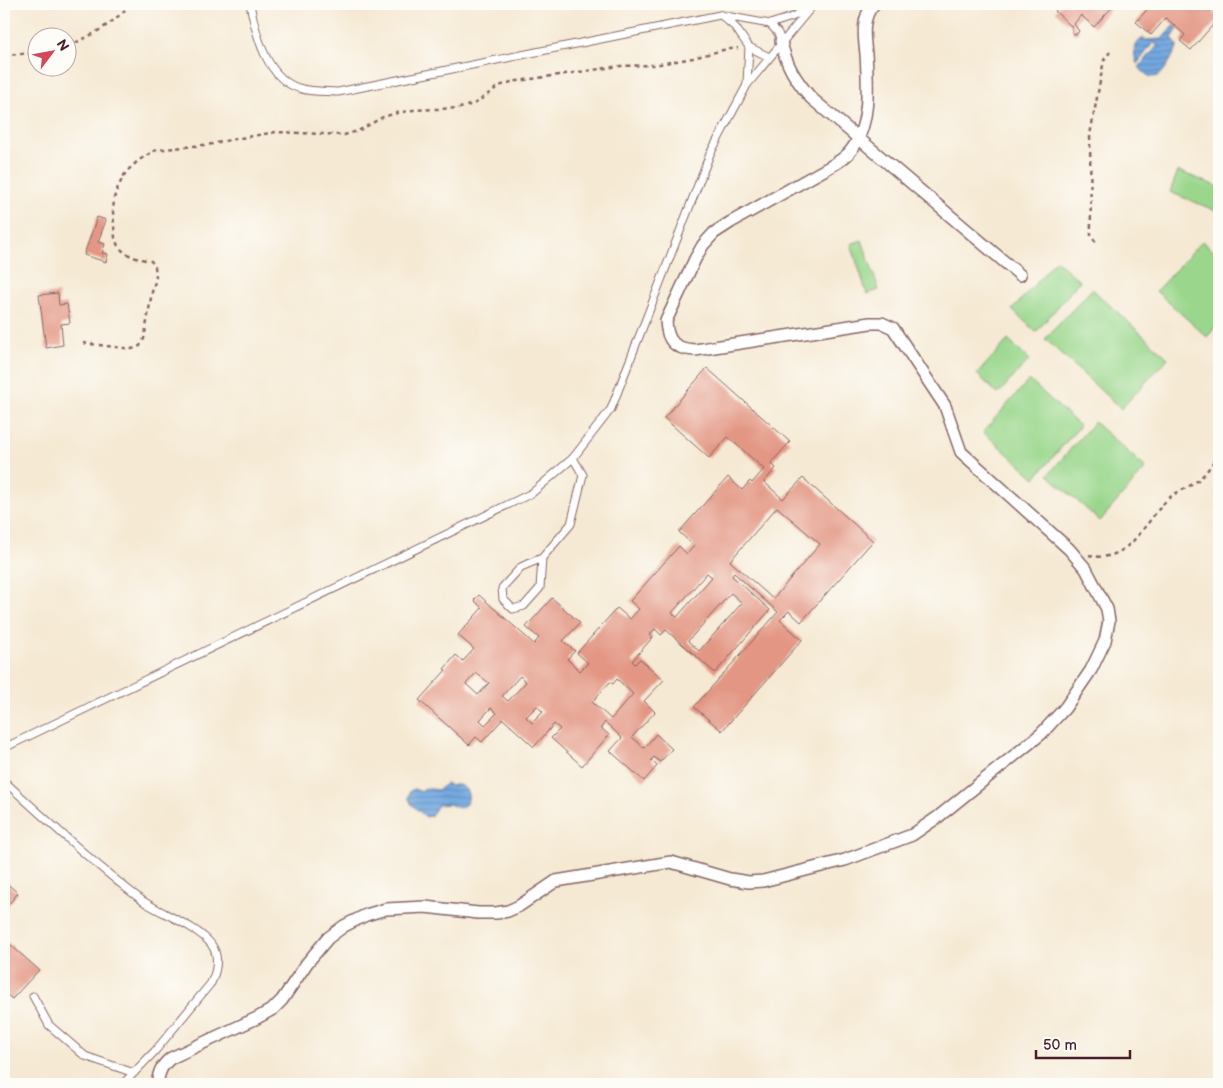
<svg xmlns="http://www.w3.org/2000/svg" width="1223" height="1088" viewBox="0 0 1223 1088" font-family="'Balsamiq Sans',sans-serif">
  <defs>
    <pattern id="water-rules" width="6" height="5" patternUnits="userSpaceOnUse" patternTransform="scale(1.25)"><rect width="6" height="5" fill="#72a8e0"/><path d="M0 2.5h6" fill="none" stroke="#6088b6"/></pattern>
  </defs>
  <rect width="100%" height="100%" fill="#fdfcf7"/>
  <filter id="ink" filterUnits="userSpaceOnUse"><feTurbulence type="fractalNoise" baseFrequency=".02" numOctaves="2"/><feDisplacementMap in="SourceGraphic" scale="10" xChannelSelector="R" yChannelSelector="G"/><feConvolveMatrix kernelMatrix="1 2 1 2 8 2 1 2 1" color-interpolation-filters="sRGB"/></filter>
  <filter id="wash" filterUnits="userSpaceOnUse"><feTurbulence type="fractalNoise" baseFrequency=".0096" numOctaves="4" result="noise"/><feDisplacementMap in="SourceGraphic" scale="20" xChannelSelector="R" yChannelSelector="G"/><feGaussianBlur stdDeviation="1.12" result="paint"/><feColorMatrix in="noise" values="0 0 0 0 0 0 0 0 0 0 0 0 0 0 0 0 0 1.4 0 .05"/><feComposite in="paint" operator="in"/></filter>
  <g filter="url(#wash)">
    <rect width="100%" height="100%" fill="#f5e9d3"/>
    <g fill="#9ad78c" stroke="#727b5c">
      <path d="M1178,171L1219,187V212L1170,192Z"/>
      <path d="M862,240L879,290L867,294L851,244Z"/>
      <path d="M1202,241L1219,256V323L1207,337L1156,291Z"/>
      <path d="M1056,260L1080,281L1036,332L1012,310Z"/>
      <path d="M1092,289L1168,358L1121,409L1045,339Z"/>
      <path d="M1008,340L1029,360L998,394L977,374Z"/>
      <path d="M1029,380L1080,426L1035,478L983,432Z"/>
      <path d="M1094,422L1146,468L1100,521L1048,475Z"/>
    </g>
    <g fill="url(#water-rules)" stroke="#5e6486">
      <path d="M1174,25L1178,29L1172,38L1177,45V48C1168,64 1158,92 1139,67L1158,45L1153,43L1137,64C1133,53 1133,45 1143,38L1146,40L1162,39Z"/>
      <path d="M447,783L451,786C466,779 477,803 459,808L449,804L438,805L431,816L426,817L412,805L408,797L410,791L414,789L422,792L425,788L438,790Z"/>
    </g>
    <g id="blocks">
      <g fill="#e39683" fill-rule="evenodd">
        <path d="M1062,4H1115L1094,27L1081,15L1074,24L1079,31L1077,34H1074L1072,33V27L1055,11Z"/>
        <path d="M1152,4H1208L1216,11L1213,14L1219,18L1191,50L1180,41L1185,35L1166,18L1151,35L1136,22Z"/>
        <path d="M97,217L106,220L98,242L105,244L102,253L108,254L106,262L84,255Z"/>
        <path d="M58,293L59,305L67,304L70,323L61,324L63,345L46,348L39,295Z"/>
        <path d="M707,368L790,442L771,463L776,468L764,482L783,499L803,478L873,541L801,622L789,611L780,620L802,640L722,731L694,707L778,612L734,573L732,576L770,610L715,673L666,630L661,635L655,629L650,635L653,637L632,661L635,664L640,659L664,680L644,701L655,712L632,737L644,748L656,734L672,749L660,762L654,757L651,760L657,766L644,781L610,751L622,738L605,722L601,728L609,735L582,766L551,738L560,729L554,724L534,747L503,719L482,742L476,737L469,745L419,700L446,670L444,669L456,655L463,661L474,649L458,635L482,608L474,600L479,595L534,644L539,638L526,627L552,598L580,623L563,641L575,651L567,659L580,671L588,663L577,653L617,608L630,619L639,609L630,601L679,546L687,554L694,546L679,532L728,477L742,490L750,481L752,483L764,469L728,437L709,458L664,418ZM777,507L820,544L773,599L730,561ZM707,573L712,577L677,617L672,613ZM731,593L742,603L699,651L688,641ZM476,673L489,683L478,695L466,684ZM520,676L526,682L508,701L502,696ZM617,679L633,694L611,719L592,702L610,682L613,684ZM537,706L543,712L532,723L526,717ZM491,708L497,713L485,725L480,720Z"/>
        <path d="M4,881L18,893L4,910Z"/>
        <path d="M4,939L39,970L12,999L6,994L4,996Z"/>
      </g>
    </g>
  </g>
  <g filter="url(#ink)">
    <use href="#blocks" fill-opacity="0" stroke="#866666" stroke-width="1"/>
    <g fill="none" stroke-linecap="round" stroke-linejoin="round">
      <defs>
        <g id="service">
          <path d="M250,4C256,35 267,81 302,89C314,92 326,91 338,92L720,15L770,24L792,17L807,9"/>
          <path d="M721,15L735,27L749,47L747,83"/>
          <path d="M770,24L778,33L781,41"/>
          <path d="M749,47L769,57"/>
          <path d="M542,558L540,588L524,606L513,609L503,599L502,588L521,567L542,558L571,524L583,475L573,458"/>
          <path d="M4,748L532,493L573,458L611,409L710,154L747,85L814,4"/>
          <path d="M4,781C49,822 94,864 143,901C162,914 197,926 211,944C220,956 217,970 211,983L155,1051L123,1084"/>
          <path d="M33,996L49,1025L85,1056L134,1073"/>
        </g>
        <g id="pedestrian">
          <path d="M781,41C786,66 796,80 811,98L1020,275"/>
          <path d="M157,1084C159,1072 161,1066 171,1058L257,1018L273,1009L282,1000L307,963L328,938L344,926L366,915L386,909L425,907L478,913H496L508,911L519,906L556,881L671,862L730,879L749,882L763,881L845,860L912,835L938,817L1041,734L1065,708L1091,670L1105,641L1109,621L1107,609L1086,569L1069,549L961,452L945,406L893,328L882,323H870L695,350C675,349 667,342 666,321L695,259L703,245L714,233L731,222L833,165C838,162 844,158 848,154C871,129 868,86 866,54C864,36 861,18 874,4"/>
        </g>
      </defs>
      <use href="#service" stroke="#866666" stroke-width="9"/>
      <use href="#pedestrian" stroke="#866666" stroke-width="14"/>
      <g stroke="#866666" stroke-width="2.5" stroke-dasharray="4 4" stroke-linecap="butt">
        <path d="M68,46C91,36 114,24 130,4"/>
        <path d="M4,55L38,53"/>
        <path d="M1096,242L1091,237L1090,135L1104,60L1110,52"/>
        <path d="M83,343L132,349L140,346L144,339L152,292L156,278L155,266L151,261L136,258L125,253L118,246L115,238L113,212L114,198L118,187L126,172L139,160L156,150L213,144L229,140L276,132L344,135L358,131L383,117L397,113L413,110L460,108L476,103L499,86L511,82L620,66L654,65L693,58L723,50L738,48"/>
        <path d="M1089,555C1128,566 1145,521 1168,499C1177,491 1188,488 1197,481C1206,474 1213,462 1219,454"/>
      </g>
      <use href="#service" stroke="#fff" stroke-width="7"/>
      <use href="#pedestrian" stroke="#fff" stroke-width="11"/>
    </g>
  </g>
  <rect width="1223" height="1088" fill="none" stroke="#fdfcf7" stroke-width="20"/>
  <g transform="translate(52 52) rotate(58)"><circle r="24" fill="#fdfcf7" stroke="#b5a4a5"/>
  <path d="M0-4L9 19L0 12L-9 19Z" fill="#d1495b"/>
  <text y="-8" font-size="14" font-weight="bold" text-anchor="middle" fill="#4a1f2b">N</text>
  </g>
  <path d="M1036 1050v8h94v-8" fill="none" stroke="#4a1f2b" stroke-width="2.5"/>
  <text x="1043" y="1050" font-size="15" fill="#4a1f2b" stroke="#fdfcf7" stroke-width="4" paint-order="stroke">50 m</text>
</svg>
